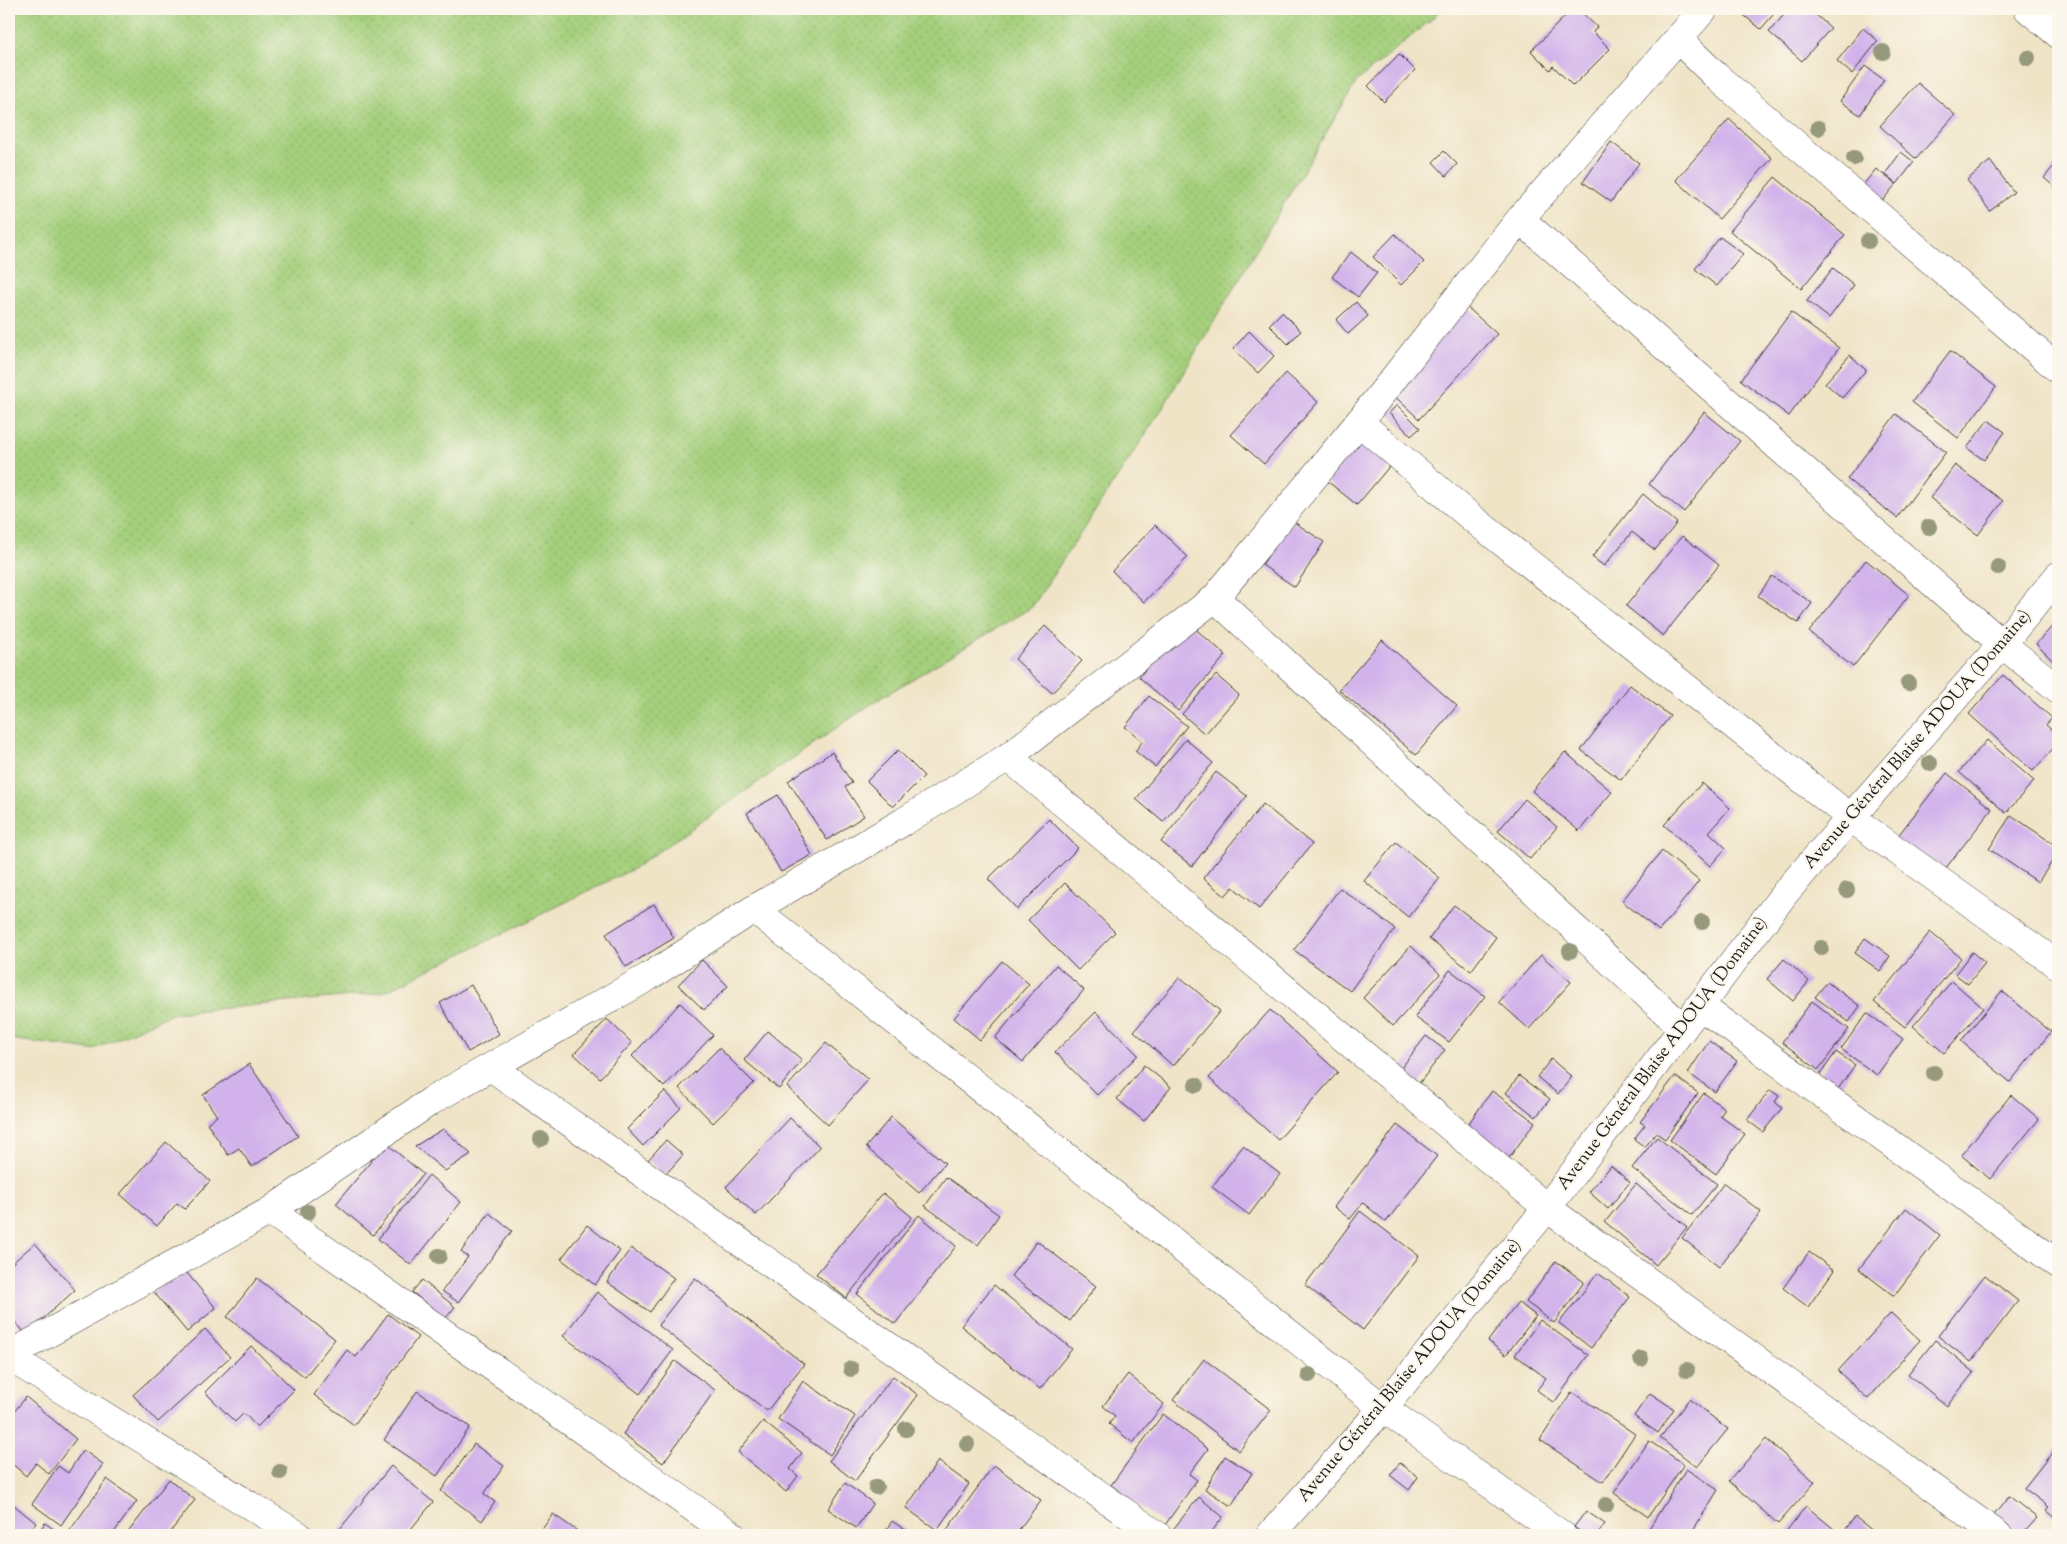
<svg xmlns="http://www.w3.org/2000/svg" width="2067" height="1544" viewBox="0 0 2067 1544" font-family="'Sorts Mill Goudy',serif">
  <defs>
    <pattern id="grass-dots" width="8" height="8" patternUnits="userSpaceOnUse" patternTransform="scale(1.25)"><rect width="8" height="8" fill="#a4cf7b"/><path d="M2 2h.1M6 6h.1" fill="none" stroke="#8db16a" stroke-width="1.8" stroke-linecap="round"/></pattern>
  </defs>
  <rect width="100%" height="100%" fill="#fbf7ec"/>
  <filter id="ink" filterUnits="userSpaceOnUse"><feTurbulence type="fractalNoise" baseFrequency=".02" numOctaves="2"/><feDisplacementMap in="SourceGraphic" scale="10" xChannelSelector="R" yChannelSelector="G"/><feConvolveMatrix kernelMatrix="1 2 1 2 8 2 1 2 1" color-interpolation-filters="sRGB"/></filter>
  <filter id="wash" filterUnits="userSpaceOnUse"><feTurbulence type="fractalNoise" baseFrequency=".0096" numOctaves="4" result="noise"/><feDisplacementMap in="SourceGraphic" scale="20" xChannelSelector="R" yChannelSelector="G"/><feGaussianBlur stdDeviation="1.12" result="paint"/><feColorMatrix in="noise" values="0 0 0 0 0 0 0 0 0 0 0 0 0 0 0 0 0 1.4 0 .05"/><feComposite in="paint" operator="in"/></filter>
  <g filter="url(#wash)">
    <rect width="100%" height="100%" fill="#f0e4c7"/>
    <path fill="url(#grass-dots)" stroke="#60764c" d="M9,9H1440L1432,19L1357,81L1160,412L1032,607L874,702L633,869L382,993L174,1013L92,1050L9,1039Z"/>
    <g id="blocks">
      <g fill="#d2b2eb">
        <path d="M1572,9H1578L1597,27L1593,32L1610,49L1573,86L1553,66L1550,70L1531,51Z"/>
        <path d="M1736,9H1778L1761,29Z"/>
        <path d="M1789,9H1809L1831,28L1802,61L1769,32Z"/>
        <path d="M1863,28L1878,41L1852,74L1837,61Z"/>
        <path d="M1399,54L1415,70L1384,102L1368,86Z"/>
        <path d="M1865,66L1884,80L1860,115L1840,101Z"/>
        <path d="M1918,83L1955,115L1916,159L1880,126Z"/>
        <path d="M1729,119L1772,158L1719,219L1676,180Z"/>
        <path d="M1611,142L1639,163L1611,202L1583,182Z"/>
        <path d="M1444,151L1457,164L1446,176L1433,162Z"/>
        <path d="M1901,152L1914,162L1897,184L1885,174Z"/>
        <path d="M1990,161L2014,192L1990,211L1967,180Z"/>
        <path d="M2058,161V190L2044,178Z"/>
        <path d="M1876,169L1896,184L1882,201L1863,185Z"/>
        <path d="M1775,177L1845,235L1801,289L1730,231Z"/>
        <path d="M1395,234L1424,262L1401,285L1373,257Z"/>
        <path d="M1720,237L1743,254L1717,286L1695,269Z"/>
        <path d="M1351,252L1377,273L1358,297L1332,277Z"/>
        <path d="M1833,268L1854,285L1829,318L1807,301Z"/>
        <path d="M1356,302L1368,316L1348,334L1336,320Z"/>
        <path d="M1467,307L1497,334L1419,419L1390,392Z"/>
        <path d="M1282,312L1301,331L1288,344L1269,325Z"/>
        <path d="M1791,312L1839,348L1789,416L1741,380Z"/>
        <path d="M1249,331L1274,356L1258,373L1233,349Z"/>
        <path d="M1950,351L1996,387L1958,438L1912,402Z"/>
        <path d="M1850,355L1866,370L1842,398L1825,383Z"/>
        <path d="M1286,373L1318,402L1264,464L1231,435Z"/>
        <path d="M1397,405L1420,428L1411,436L1389,413Z"/>
        <path d="M1704,412L1740,441L1684,512L1649,484Z"/>
        <path d="M1896,414L1946,452L1897,518L1847,479Z"/>
        <path d="M1988,420L2005,432L1984,460L1967,448Z"/>
        <path d="M1363,437L1393,462L1357,505L1327,481Z"/>
        <path d="M1955,465L2003,501L1978,535L1930,498Z"/>
        <path d="M1643,494L1677,523L1655,550L1632,532L1604,566L1592,557Z"/>
        <path d="M1291,520L1324,542L1295,587L1262,565Z"/>
        <path d="M1155,525L1188,557L1144,602L1112,571Z"/>
        <path d="M1682,536L1719,565L1663,636L1626,606Z"/>
        <path d="M1866,560L1909,595L1853,667L1809,632Z"/>
        <path d="M1772,576L1812,603L1798,623L1758,596Z"/>
        <path d="M2058,620V666L2036,644Z"/>
        <path d="M1186,621L1226,655L1178,711L1139,677Z"/>
        <path d="M1045,626L1082,661L1052,693L1015,659Z"/>
        <path d="M1382,640L1457,706L1416,755L1339,690Z"/>
        <path d="M1216,675L1239,695L1205,734L1182,714Z"/>
        <path d="M2003,675L2052,718L2046,725L2058,736V743L2033,771L1969,714Z"/>
        <path d="M1630,685L1670,716L1621,780L1581,750Z"/>
        <path d="M1149,696L1187,726L1155,767L1135,751L1143,741L1125,727Z"/>
        <path d="M1186,739L1213,763L1163,822L1136,799Z"/>
        <path d="M1987,740L2034,781L2006,813L1959,772Z"/>
        <path d="M898,750L924,776L893,807L867,781Z"/>
        <path d="M832,752L852,783L845,787L864,816L827,840L788,781Z"/>
        <path d="M1565,752L1612,792L1579,831L1532,791Z"/>
        <path d="M1216,772L1247,796L1192,866L1161,842Z"/>
        <path d="M1947,773L1992,809L1938,878L1893,842Z"/>
        <path d="M1702,783L1730,808L1709,832L1726,848L1710,866L1664,825Z"/>
        <path d="M778,795L812,855L781,872L747,813Z"/>
        <path d="M1525,799L1557,827L1530,859L1498,831Z"/>
        <path d="M1263,804L1312,844L1259,909L1233,887L1225,896L1203,878Z"/>
        <path d="M2011,815L2058,847V853L2038,882L1989,849Z"/>
        <path d="M1049,819L1078,848L1017,909L988,879Z"/>
        <path d="M1396,842L1440,878L1408,917L1364,881Z"/>
        <path d="M1662,851L1699,881L1659,931L1622,901Z"/>
        <path d="M1065,883L1115,932L1078,970L1028,920Z"/>
        <path d="M1340,888L1395,929L1350,991L1294,950Z"/>
        <path d="M654,904L674,938L626,967L606,934Z"/>
        <path d="M1454,905L1496,937L1471,971L1429,939Z"/>
        <path d="M1930,932L1961,958L1905,1027L1874,1002Z"/>
        <path d="M1865,938L1890,956L1880,971L1855,953Z"/>
        <path d="M1411,946L1440,974L1393,1026L1363,998Z"/>
        <path d="M1972,952L1985,963L1968,984L1955,974Z"/>
        <path d="M1541,955L1571,982L1529,1029L1499,1002Z"/>
        <path d="M1784,959L1809,981L1793,1001L1767,979Z"/>
        <path d="M702,960L728,986L704,1010L678,985Z"/>
        <path d="M1002,961L1029,984L980,1040L954,1018Z"/>
        <path d="M1056,965L1084,990L1023,1062L995,1038Z"/>
        <path d="M1450,970L1485,996L1449,1042L1415,1017Z"/>
        <path d="M1180,977L1220,1011L1173,1066L1134,1031Z"/>
        <path d="M1952,981L1983,1008L1944,1053L1913,1026Z"/>
        <path d="M1827,982L1860,1006L1849,1022L1815,997Z"/>
        <path d="M471,985L499,1034L468,1052L440,1003Z"/>
        <path d="M2002,991L2051,1032L2010,1082L1961,1041Z"/>
        <path d="M1812,1001L1849,1029L1818,1070L1782,1042Z"/>
        <path d="M680,1003L713,1035L664,1087L632,1056Z"/>
        <path d="M1270,1010L1338,1072L1278,1140L1209,1078Z"/>
        <path d="M1096,1012L1138,1055L1097,1095L1055,1052Z"/>
        <path d="M1867,1013L1903,1039L1877,1075L1841,1049Z"/>
        <path d="M607,1019L632,1043L600,1078L574,1054Z"/>
        <path d="M768,1031L802,1060L779,1089L744,1060Z"/>
        <path d="M1426,1036L1445,1050L1414,1090L1395,1076Z"/>
        <path d="M1709,1041L1737,1061L1715,1092L1688,1073Z"/>
        <path d="M826,1043L868,1080L828,1125L787,1087Z"/>
        <path d="M719,1048L754,1083L713,1123L679,1088Z"/>
        <path d="M1836,1052L1855,1065L1833,1096L1814,1083Z"/>
        <path d="M1551,1059L1572,1077L1558,1094L1537,1077Z"/>
        <path d="M249,1064L298,1136L252,1167L239,1148L228,1155L207,1123L217,1116L203,1095Z"/>
        <path d="M1144,1065L1171,1087L1144,1121L1117,1099Z"/>
        <path d="M1519,1076L1550,1099L1536,1117L1506,1093Z"/>
        <path d="M1675,1076L1698,1093L1665,1139L1656,1133L1645,1147L1634,1139L1645,1125L1640,1122Z"/>
        <path d="M1770,1090L1779,1096L1775,1102L1782,1108L1763,1132L1747,1120Z"/>
        <path d="M665,1091L681,1108L643,1146L627,1129Z"/>
        <path d="M1492,1091L1535,1122L1506,1162L1463,1131Z"/>
        <path d="M1704,1093L1725,1109L1720,1116L1745,1134L1716,1174L1670,1140Z"/>
        <path d="M2011,1095L2039,1119L1990,1179L1961,1155Z"/>
        <path d="M891,1117L945,1163L919,1193L866,1147Z"/>
        <path d="M790,1118L820,1147L756,1215L726,1187Z"/>
        <path d="M1397,1125L1437,1156L1386,1222L1363,1203L1350,1219L1334,1207Z"/>
        <path d="M443,1129L471,1154L445,1171L415,1146Z"/>
        <path d="M1657,1137L1717,1184L1692,1215L1632,1168Z"/>
        <path d="M666,1140L683,1155L665,1175L648,1160Z"/>
        <path d="M166,1142L210,1181L185,1209L177,1203L157,1226L120,1194Z"/>
        <path d="M386,1143L423,1174L373,1235L336,1204Z"/>
        <path d="M1243,1146L1280,1174L1249,1215L1212,1187Z"/>
        <path d="M1611,1166L1630,1182L1608,1209L1589,1192Z"/>
        <path d="M429,1175L461,1202L411,1265L378,1239Z"/>
        <path d="M946,1177L999,1215L978,1245L925,1206Z"/>
        <path d="M1724,1183L1761,1212L1719,1267L1682,1238Z"/>
        <path d="M1636,1184L1687,1227L1656,1265L1605,1222Z"/>
        <path d="M883,1193L912,1217L846,1298L816,1274Z"/>
        <path d="M1906,1208L1940,1235L1894,1296L1859,1269Z"/>
        <path d="M1360,1211L1419,1256L1363,1330L1305,1285Z"/>
        <path d="M489,1213L512,1231L458,1302L442,1291L468,1257L461,1252Z"/>
        <path d="M919,1215L956,1246L895,1324L857,1294Z"/>
        <path d="M587,1225L620,1251L595,1285L561,1259Z"/>
        <path d="M1037,1241L1096,1286L1070,1321L1011,1276Z"/>
        <path d="M35,1243L75,1290L26,1334L9,1315V1266Z"/>
        <path d="M631,1248L674,1278L650,1312L607,1282Z"/>
        <path d="M1809,1252L1834,1270L1808,1307L1783,1288Z"/>
        <path d="M1556,1261L1584,1282L1554,1323L1526,1302Z"/>
        <path d="M182,1267L216,1308L187,1332L153,1291Z"/>
        <path d="M1598,1273L1630,1297L1591,1348L1559,1323Z"/>
        <path d="M1985,1275L2018,1301L1971,1362L1938,1336Z"/>
        <path d="M257,1278L335,1339L305,1377L227,1317Z"/>
        <path d="M695,1278L804,1364L767,1411L658,1325Z"/>
        <path d="M422,1280L455,1307L445,1319L412,1292Z"/>
        <path d="M994,1285L1072,1349L1040,1389L961,1326Z"/>
        <path d="M597,1292L673,1350L640,1394L563,1336Z"/>
        <path d="M1518,1302L1536,1316L1506,1355L1488,1341Z"/>
        <path d="M1891,1313L1920,1340L1868,1399L1838,1371Z"/>
        <path d="M388,1314L418,1337L354,1425L314,1395L347,1350L356,1357Z"/>
        <path d="M1540,1320L1588,1355L1554,1403L1537,1390L1546,1378L1515,1355Z"/>
        <path d="M205,1329L230,1357L158,1422L133,1395Z"/>
        <path d="M1935,1340L1974,1372L1947,1406L1908,1374Z"/>
        <path d="M251,1346L294,1390L257,1427L244,1413L235,1422L205,1392Z"/>
        <path d="M1204,1359L1271,1410L1239,1451L1173,1400Z"/>
        <path d="M675,1361L715,1390L663,1463L623,1434Z"/>
        <path d="M1128,1374L1164,1404L1133,1443L1109,1424L1115,1416L1103,1406Z"/>
        <path d="M893,1376L918,1395L855,1481L829,1461Z"/>
        <path d="M803,1381L855,1416L830,1455L778,1419Z"/>
        <path d="M417,1391L470,1427L437,1476L384,1440Z"/>
        <path d="M1572,1392L1635,1434L1603,1482L1540,1440Z"/>
        <path d="M1650,1393L1674,1409L1658,1433L1634,1416Z"/>
        <path d="M26,1397L76,1439L49,1474L36,1463L26,1476L9,1461V1418Z"/>
        <path d="M1689,1399L1728,1429L1697,1467L1660,1438Z"/>
        <path d="M1163,1414L1208,1449L1189,1474L1197,1480L1165,1525L1111,1485Z"/>
        <path d="M763,1421L802,1453L790,1469L798,1476L786,1492L738,1452Z"/>
        <path d="M1766,1439L1815,1482L1778,1524L1729,1481Z"/>
        <path d="M1649,1441L1684,1464L1648,1517L1614,1493Z"/>
        <path d="M474,1444L504,1466L484,1494L495,1502L482,1521L441,1491Z"/>
        <path d="M2058,1445V1520L2046,1510L2049,1507L2024,1488Z"/>
        <path d="M83,1450L103,1464L61,1525L32,1504L58,1466L68,1473Z"/>
        <path d="M1225,1456L1252,1473L1231,1506L1205,1489Z"/>
        <path d="M938,1461L969,1484L937,1530L906,1508Z"/>
        <path d="M1400,1463L1418,1477L1409,1490L1390,1475Z"/>
        <path d="M994,1465L1041,1500L1015,1535H943Z"/>
        <path d="M391,1466L433,1502L406,1535H335Z"/>
        <path d="M1686,1469L1718,1490L1690,1535H1645Z"/>
        <path d="M107,1479L137,1501L112,1535H72L68,1533Z"/>
        <path d="M169,1479L195,1500L168,1535H126Z"/>
        <path d="M845,1483L873,1503L856,1528L828,1509Z"/>
        <path d="M2009,1496L2037,1518L2022,1535H2011L1991,1519Z"/>
        <path d="M1199,1497L1223,1517L1209,1535H1173L1170,1533Z"/>
        <path d="M9,1501L36,1523L27,1535H9Z"/>
        <path d="M1806,1506L1834,1529L1829,1535L1784,1534Z"/>
        <path d="M1586,1511L1605,1524L1596,1535H1585L1574,1527Z"/>
        <path d="M553,1514L583,1535H538Z"/>
        <path d="M1855,1517L1878,1535H1841Z"/>
        <path d="M892,1521L913,1535H883Z"/>
        <path d="M45,1523L62,1535H36Z"/>
      </g>
    </g>
  </g>
  <g filter="url(#ink)">
    <use href="#blocks" fill-opacity="0" stroke="#3c3a36" stroke-width="1"/>
    <g fill="none" stroke-linecap="round" stroke-linejoin="round">
      <defs>
        <g id="street">
          <path d="M2028,9L2058,34"/>
          <path d="M1679,40L1716,76L2058,369"/>
          <path d="M1520,219L2002,644L2058,689"/>
          <path d="M1359,422L1472,518L1851,818L2058,965"/>
          <path d="M1215,598L1683,1028"/>
          <path d="M1008,757L1547,1208L1998,1535"/>
          <path d="M754,909L1383,1408L1562,1535"/>
          <path d="M1700,1006L2058,1264"/>
          <path d="M491,1067L1157,1535"/>
          <path d="M270,1211L732,1535"/>
          <path d="M9,1355L270,1211L431,1101L648,977L754,909L903,822L1008,757L1215,598L1359,422L1520,219L1704,9"/>
          <path d="M9,1357L298,1535"/>
          <path d="M1270,1535L1383,1408L1547,1208L1785,893L2002,644L2058,576"/>
        </g>
      </defs>
      <use href="#street" stroke="#3c3a36" stroke-width="29"/>
      <use href="#street" stroke="#fff" stroke-width="28"/>
    </g>
    <g fill="#96997b">
      <circle cx="1883" cy="52" r="8"/>
      <circle cx="2028" cy="58" r="8"/>
      <circle cx="1818" cy="128" r="8"/>
      <circle cx="1854" cy="158" r="8"/>
      <circle cx="1868" cy="241" r="8"/>
      <circle cx="1929" cy="527" r="8"/>
      <circle cx="1998" cy="567" r="8"/>
      <circle cx="1908" cy="683" r="8"/>
      <circle cx="1930" cy="763" r="8"/>
      <circle cx="1847" cy="890" r="8"/>
      <circle cx="1702" cy="922" r="8"/>
      <circle cx="1821" cy="948" r="8"/>
      <circle cx="1570" cy="951" r="8"/>
      <circle cx="1934" cy="1073" r="8"/>
      <circle cx="1196" cy="1085" r="8"/>
      <circle cx="541" cy="1139" r="8"/>
      <circle cx="308" cy="1212" r="8"/>
      <circle cx="439" cy="1256" r="8"/>
      <circle cx="1641" cy="1359" r="8"/>
      <circle cx="851" cy="1369" r="8"/>
      <circle cx="1687" cy="1370" r="8"/>
      <circle cx="1309" cy="1375" r="8"/>
      <circle cx="906" cy="1429" r="8"/>
      <circle cx="967" cy="1444" r="8"/>
      <circle cx="280" cy="1472" r="8"/>
      <circle cx="876" cy="1487" r="8"/>
      <circle cx="1606" cy="1505" r="8"/>
    </g>
  </g>
  <g text-anchor="middle" dominant-baseline="central" stroke-width="4.5" stroke-linejoin="round" paint-order="stroke">
    <g font-size="18" fill="#1c1c1c" stroke="#fbf7ec">
      <text transform="translate(1918 740) rotate(-49)">Avenue Général Blaise ADOUA (Domaine)</text>
      <text transform="translate(1663 1054) rotate(-53)">Avenue Général Blaise ADOUA (Domaine)</text>
      <text transform="translate(1410 1371) rotate(-50)">Avenue Général Blaise ADOUA (Domaine)</text>
    </g>
  </g>
  <rect width="2067" height="1544" fill="none" stroke="#fbf7ec" stroke-width="30"/>
</svg>
